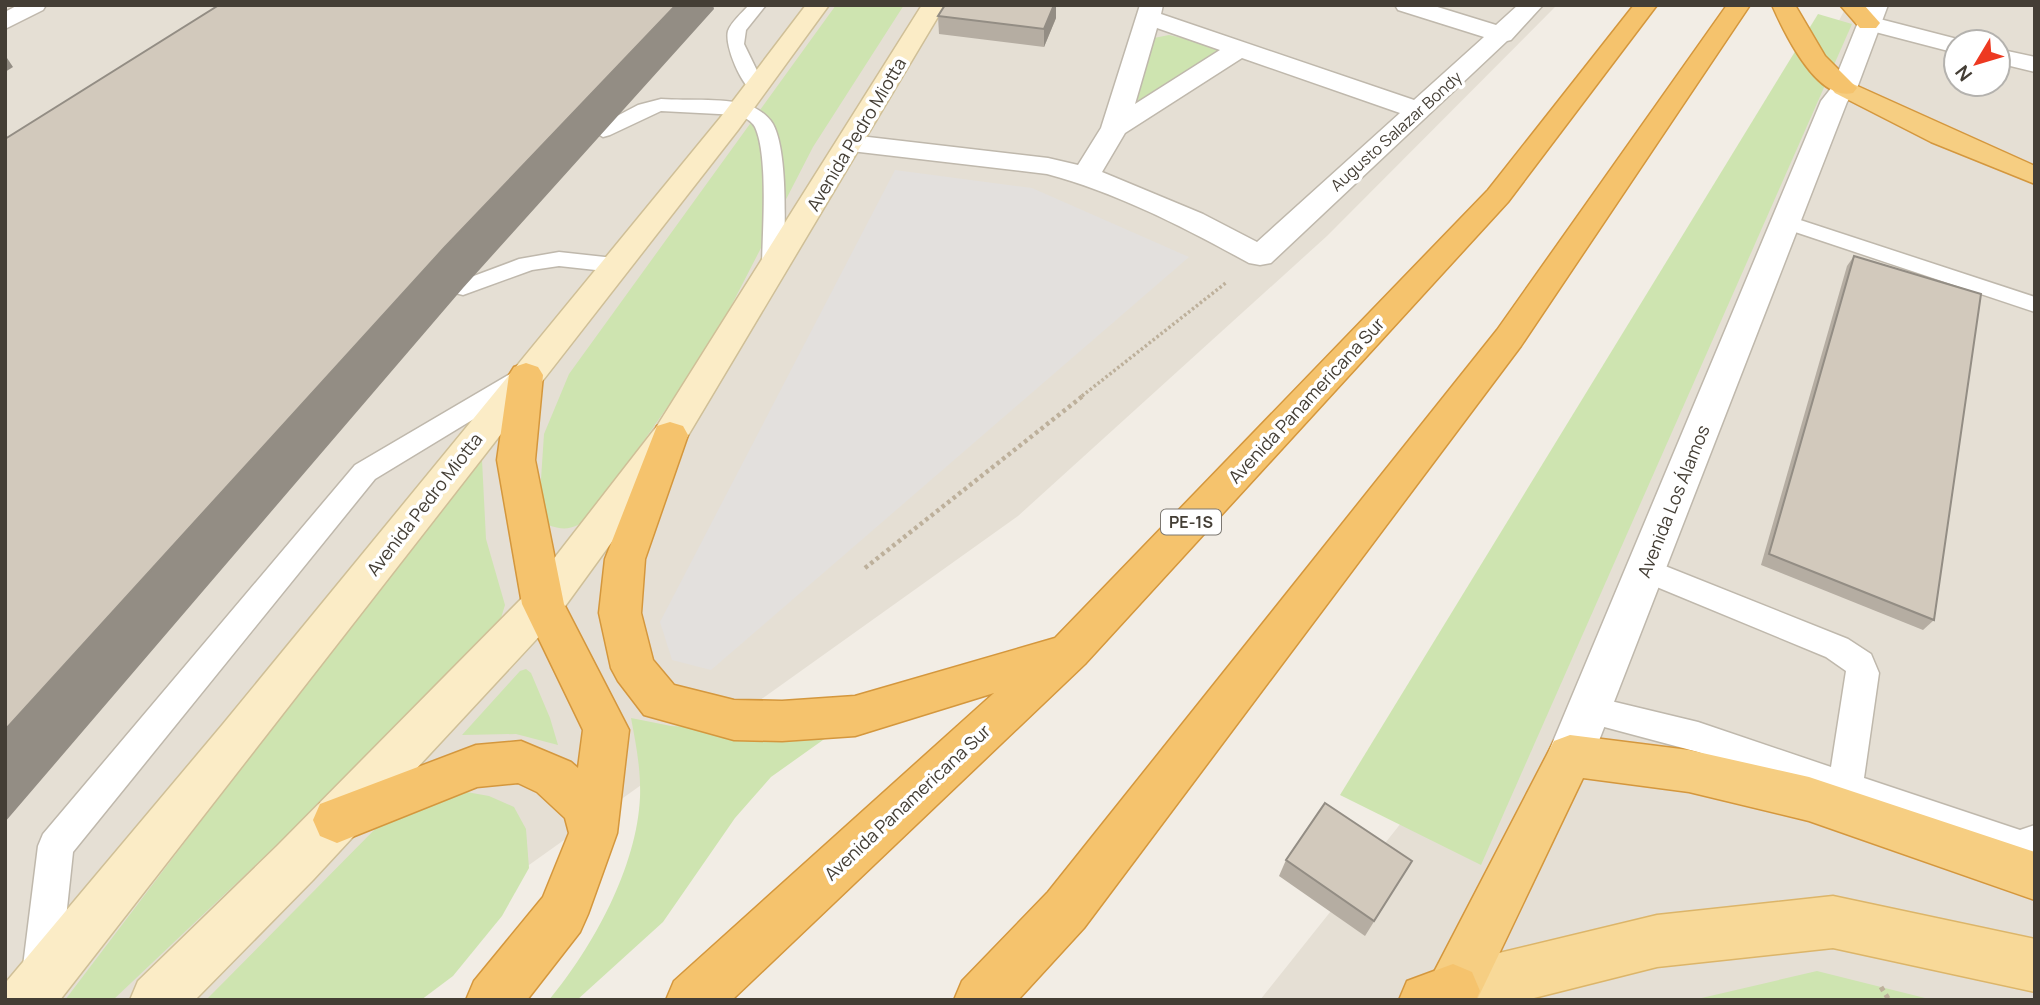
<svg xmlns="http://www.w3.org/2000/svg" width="2040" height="1005" viewBox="0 0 2040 1005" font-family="Manrope,sans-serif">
  <rect width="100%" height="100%" fill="#f2ede5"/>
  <g fill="#e5dfd4" fill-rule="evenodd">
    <path d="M5,5H1557L1327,236L1018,516L340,1000H5Z"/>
    <path d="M1847,5H2035V1000H1260L1484,719ZM1956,42H1998V84H1956Z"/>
  </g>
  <g fill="#cee4b0">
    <path d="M836,5H904L813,147L727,314L673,399L591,516C576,528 567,532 548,525L540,494L544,434L569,374Z"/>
    <path d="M1818,14L1852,24L1481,865L1340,795Z"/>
    <path d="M1169,35L1212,45L1218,49L1219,54L1140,101L1132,98V91L1154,38Z"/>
    <path d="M482,460L486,539L505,605L501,618L324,800L113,1000H65L474,461Z"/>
    <path d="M526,669L531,673L550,718L558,745L516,734L462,735L520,671Z"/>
    <path d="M631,718L671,726L830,735L771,777L735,818L663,922L577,1000H549C593,947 637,867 640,797C641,770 636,744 631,718Z"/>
    <path d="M461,791L489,796L514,807L526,829L529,868L502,916L453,976L421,1000H206L384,820Z"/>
    <path d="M1817,971L1933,1000H1693Z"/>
  </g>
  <path fill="#e3e0dd" d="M895,170L1032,188L1189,257L711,670L672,660L660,622Z"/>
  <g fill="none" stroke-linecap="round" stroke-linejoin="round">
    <defs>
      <g id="service">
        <path d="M749,5H766L746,30L744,44L765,87L756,93C742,89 724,45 728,31C731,22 742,13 749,5Z"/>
        <path d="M661,99C687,101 729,97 753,107C761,111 768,116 773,124C789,154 784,235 784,270L781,275H765L762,270C762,235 769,157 755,127C752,121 744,117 738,115L661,111L610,135L603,137L593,131L596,127L638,105Z"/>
        <path d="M1785,215L2035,297V312L1777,226L1774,221L1777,216Z"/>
        <path d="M559,252L614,258L622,260L625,265L622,270L614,272L559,266L532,270L463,295L455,293L451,288L455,283L519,259Z"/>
        <path d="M524,369L533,371L537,377L533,383L375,479L73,852L60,974L55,988L41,993L27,988L22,974L38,846L43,834L355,465L515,371Z"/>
        <path d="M1645,558L1848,639L1871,654L1879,673L1864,778L2020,830L2035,825V859L2020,864L1698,752L1578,720L1574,710L1578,700L1590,696L1698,722L1831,767L1846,671L1826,657L1635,578L1630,570L1635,562Z"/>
      </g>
      <g id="minor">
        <path d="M18,5H46L43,10L5,29V12Z"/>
        <path d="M1140,5H1163L1161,14L1414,100L1484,37L1398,10L1395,5H1431L1496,25L1518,5H1543L1511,40L1507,41L1271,263L1260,265L1249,263C1185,228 1118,193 1047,174L851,151L841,149L837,143L841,137L851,135L1048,158L1078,165L1101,128ZM1157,28L1220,50L1135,104ZM1242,58L1400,113L1257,242L1203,214L1102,172L1125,133Z"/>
        <path d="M1868,16L1965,41V42H1956V53L1860,28L1856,23L1860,18Z"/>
        <path d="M1998,49L2035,57V72L1998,63Z"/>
      </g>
      <path id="tertiary" d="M1865,5H1888L1857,88L1847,102L1593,756L1586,771L1570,777L1554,771L1547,756L1821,101L1832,87Z"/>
      <g id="secondary">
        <path d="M806,5H829L738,130L60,1000H5L7,981L223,724L720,118Z"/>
        <path d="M922,5H945L683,444L558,616L313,880L195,1000H130L138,981L277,846L528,592L657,426Z"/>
      </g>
      <path id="primary" d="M1833,896L2035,939V992L1833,948L1657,967L1526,1000H1430L1426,991L1434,972L1453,964L1657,915Z"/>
      <g id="trunk">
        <path d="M1844,80L2035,166V184L1931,142L1835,93L1831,88L1835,83Z"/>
        <path d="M1570,735L1689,750L1809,777L2035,852V900L1809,821L1689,792L1583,778L1477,1000H1430L1426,991L1434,972L1554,741Z"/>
      </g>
      <g id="motorway">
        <path d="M1634,5H1657L1508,202L1085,664L732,1000H666L674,981L994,693L855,736L782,741L734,740L644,715L618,681L611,668L599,613L605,559L657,426L670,422L683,426L688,435L645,559L641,613L653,660L674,685L734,700L782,701L855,696L1055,638L1488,190Z"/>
        <path d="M1727,5H1750L1521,346L1084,928L1018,1000H954L962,981L1048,892L1497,330Z"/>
        <path d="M1772,5H1795L1825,56L1857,88L1853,93C1817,102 1784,32 1772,5Z"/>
        <path d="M1840,5H1864L1880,23L1876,28H1860Z"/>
        <path d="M526,363L538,367L543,375L535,460L564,604L629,730L617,833L588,914L580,932L527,1000H466L474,981L543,897L569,833L565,818L537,792L518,783L477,787L337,843L320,836L313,820L320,804L476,745L521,741L571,762L578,768L583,730L522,604L497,460L509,375L514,367Z"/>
        <path d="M1453,964L1472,972L1480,991L1476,1000H1399L1407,981Z"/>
      </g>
    </defs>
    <use href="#service" stroke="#bfb8ac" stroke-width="3"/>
    <use href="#minor" stroke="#bfb8ac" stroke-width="3"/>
    <use href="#tertiary" stroke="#bfb8ac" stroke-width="3"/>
    <use href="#secondary" stroke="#cfbf97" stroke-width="3"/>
    <use href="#primary" stroke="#dcb569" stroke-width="3"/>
    <use href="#trunk" stroke="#d4973d" stroke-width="3"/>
    <use href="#motorway" stroke="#d4973d" stroke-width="3"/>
    <path stroke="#bdb09b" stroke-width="3.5" stroke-dasharray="2.5 2.5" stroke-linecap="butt" d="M1082,396L1227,282"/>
    <path stroke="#bdb09b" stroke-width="4.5" stroke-dasharray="3.5 3.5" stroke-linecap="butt" d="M865,568L1084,395"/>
    <path stroke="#bdb09b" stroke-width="5" stroke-dasharray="4.5 4.5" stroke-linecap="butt" d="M1881,987L1889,1000"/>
    <use href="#service" fill="#fff" fill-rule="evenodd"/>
    <use href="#minor" fill="#fff" fill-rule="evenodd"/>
    <use href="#tertiary" fill="#fff" fill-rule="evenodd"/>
    <use href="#secondary" fill="#fbecc6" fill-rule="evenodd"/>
    <use href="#primary" fill="#f8d998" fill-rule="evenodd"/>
    <use href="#trunk" fill="#f6ce82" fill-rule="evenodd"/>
    <use href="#motorway" fill="#f5c36d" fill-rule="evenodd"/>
  </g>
  <g fill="#b5ada2">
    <path d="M938,16L1056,18L1044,47L939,34Z"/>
    <path d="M1854,256L1934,620L1923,630L1761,565L1847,266Z"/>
    <path d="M1286,860L1412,861L1365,936L1279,876Z"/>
  </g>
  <g fill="#938d84">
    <path d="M676,5H713L714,9L463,288L5,822V730L444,248Z"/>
    <path d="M1054,5H1056V18L1044,47V29Z"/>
    <path d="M5,58H7L13,67L5,72Z"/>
  </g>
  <g fill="#d2c9bc" stroke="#938d84" stroke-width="2">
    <path d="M219,5H676L444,248L5,730V139Z"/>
    <path d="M945,5H1054L1044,29L938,16Z"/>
    <path d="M1854,256L1981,294L1934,620L1769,554Z"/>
    <path d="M1325,803L1412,861L1374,921L1286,860Z"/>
  </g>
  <g text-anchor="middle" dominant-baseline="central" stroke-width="7" stroke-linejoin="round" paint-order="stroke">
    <g font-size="16" fill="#443e35" stroke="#fff">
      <text transform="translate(1396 131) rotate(-42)">Augusto Salazar Bondy</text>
    </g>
    <rect fill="#fff" stroke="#7c7872" stroke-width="2" x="1161" y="509.5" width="60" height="25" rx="5"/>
    <g font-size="16" font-weight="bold" fill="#443e35">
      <text x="1191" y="522">PE-1S</text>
    </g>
    <g font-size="18" fill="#443e35" stroke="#fff">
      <text transform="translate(856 134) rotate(-59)">Avenida Pedro Miotta</text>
      <text transform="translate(1306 400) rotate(-47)">Avenida Panamericana Sur</text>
      <text transform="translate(1673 501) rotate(-68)">Avenida Los Álamos</text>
      <text transform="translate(424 504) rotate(-52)">Avenida Pedro Miotta</text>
      <text transform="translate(907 802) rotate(-43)">Avenida Panamericana Sur</text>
    </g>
  </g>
  <rect width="2040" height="1005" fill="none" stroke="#443e35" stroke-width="14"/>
  <g transform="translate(1977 63) rotate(232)"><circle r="33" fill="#ffffff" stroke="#b4b2ae" stroke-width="2"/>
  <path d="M0-5L12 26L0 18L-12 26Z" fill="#ed3921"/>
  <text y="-10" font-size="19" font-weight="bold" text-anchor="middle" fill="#443e35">N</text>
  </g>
</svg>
